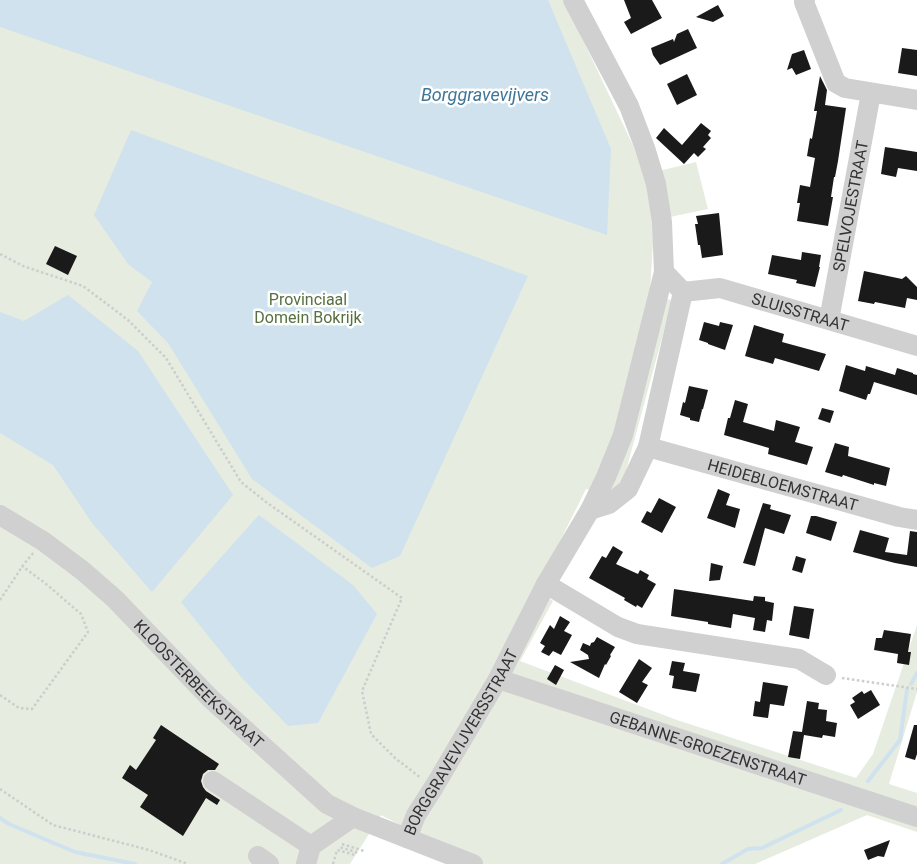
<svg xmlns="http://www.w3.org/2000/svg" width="917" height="864" viewBox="0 0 917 864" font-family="Roboto,sans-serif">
  <rect width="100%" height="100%" fill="#fff"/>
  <g fill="#e6ecdf">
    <path d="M0,0H564L639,158L648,191L654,227L650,291L672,301L624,478L611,493L586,489L536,589L553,601L520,661L677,720L856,778L873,754L917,625V692L889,784L917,793V832L867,815L755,864H480L421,836L381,815L350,864H0Z"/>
    <path d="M696,162L708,209L670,217L659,171Z"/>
  </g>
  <g fill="#cfe2ee">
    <path d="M0,0H548L611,149L607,235L0,27Z"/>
    <path d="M131,130L528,276L400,556L372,568L252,479L168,343L137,311L152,282L128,264L94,215Z"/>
    <path d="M68,295L138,351L233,495L152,592L92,523L53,465L0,433V312L24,321Z"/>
    <path d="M259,515L353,585L377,614L318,723L288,726L242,678L181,602Z"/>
  </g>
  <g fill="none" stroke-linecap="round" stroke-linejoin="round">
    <g stroke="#cfe2ee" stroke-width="4">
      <path d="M911,684L917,673"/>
      <path d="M868,781L900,740L907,690"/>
      <path d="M0,818L9,824L75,852L135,864"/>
      <path d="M722,864L748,849L762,848L841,810"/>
    </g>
  </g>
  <g fill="#1a1a1a">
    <path d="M624,0H652L662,18L631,34L624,22L631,18Z"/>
    <path d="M718,5L724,16L713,22L696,17Z"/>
    <path d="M688,29L697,48L660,65L653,55L651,48L673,39L674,42L677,34Z"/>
    <path d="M902,48L917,50V76L898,73Z"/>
    <path d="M804,50L811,69L796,75L792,68L787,70L792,54Z"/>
    <path d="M687,74L697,95L677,105L667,84Z"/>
    <path d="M820,76L827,90L825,105L846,108L838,161L835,177H834L831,197H833L828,226L797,221L800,203H797L800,185L810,187L815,158L807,156L810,138L812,139L817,111H814Z"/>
    <path d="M701,123L711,131L708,135L711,138L703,147L706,149L698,157L694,153L684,164L656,138L664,128L682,145Z"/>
    <path d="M885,147L917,152V171L898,168L896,177L881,174Z"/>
    <path d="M719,213L723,255L702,258L700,245H698L695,224H698L696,216Z"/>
    <path d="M55,246L77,256L68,275L46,264Z"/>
    <path d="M802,252L821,255L819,267H820L815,287L796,283L797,280L768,274L772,255L801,260Z"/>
    <path d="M864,271L902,279L906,276L917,287V300L907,298L905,308L875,302L874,304L858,301Z"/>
    <path d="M704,322L719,326L720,322L733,325L725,350L708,344V343L699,340Z"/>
    <path d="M754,325L784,334L782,342L826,354L819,371L775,358L773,364L745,356Z"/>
    <path d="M846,365L865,371L866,366L895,375L897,368L913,373V374L917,375V395L874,382L870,394H868L866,400L839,391Z"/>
    <path d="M689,386L708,390L703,409L701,410H702L699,422L690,420V418L680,415L683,402L685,403Z"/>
    <path d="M735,400L748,404L743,422L774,431L776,420L800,427L795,442L813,447L807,465L768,454L769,448L724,435L728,418H730Z"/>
    <path d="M822,408L834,411L830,423L818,419Z"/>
    <path d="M835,443L849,447L848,456L890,468L886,486L874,483V485L843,475L842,477L825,472Z"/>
    <path d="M718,489L730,494L726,505L740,509L735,528L707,518Z"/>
    <path d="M659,498L676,507L662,533L641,522L647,511L651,513Z"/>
    <path d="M763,503L771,505L770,509L791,515L784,534L765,528L755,566L743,563Z"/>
    <path d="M811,516H816L837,522L831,541L806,533Z"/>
    <path d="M860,530L889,538L885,552L907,555L910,531L917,532V567L895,563L853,552Z"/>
    <path d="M613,546L623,552L616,564L638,574L640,570L649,575L647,579L656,584L642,608L637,605L636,607L624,600L625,598L589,578L602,556L606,558Z"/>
    <path d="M796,556L806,559L802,573L792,570Z"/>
    <path d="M711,563L723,566L720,580L709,581Z"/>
    <path d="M674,589L753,601L754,596L765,597V601L774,603L772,621L767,620L765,632L753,630L755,618L733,614L731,628L708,624V622L671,616Z"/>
    <path d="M794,606L814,609L809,639L789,635Z"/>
    <path d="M560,616L570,622L564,631L572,635L561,655L553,651L549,656L541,652L545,646L540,643L550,625L554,629Z"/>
    <path d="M884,630L911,634L908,652H911L909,665L897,663L898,654L874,650L876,638H882Z"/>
    <path d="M597,637L615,647L610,655L611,656L606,665L605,664L599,678L570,662L589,659L588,655L580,650L583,643L590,646L591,643L594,642Z"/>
    <path d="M639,659L652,668L642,682L648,685L637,703L619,692Z"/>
    <path d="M672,661L685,663L683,671L700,674L696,692L672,688L674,676L669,675Z"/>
    <path d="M555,665L564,670L556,685L547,679Z"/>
    <path d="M763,682L788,686L784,706L770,704L768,718L753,716L755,701L760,702Z"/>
    <path d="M871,690L880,705L858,719L850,705L855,702L852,698L862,691L864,694Z"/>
    <path d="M807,701L819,703L818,709L827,710L826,721L837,723L835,737L823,735L822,738L804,735L800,759L788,757L793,731L802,732Z"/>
    <path d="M161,725L219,764L215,770H208L203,774L201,781L203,787L206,791L220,800L217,805L206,798L183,836L140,807L148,795L122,778L130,765L136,770L156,740L153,738Z"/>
    <path d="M914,725H917V754L915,760L905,757Z"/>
    <path d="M890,840L884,857L878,856L868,860L864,850Z"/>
  </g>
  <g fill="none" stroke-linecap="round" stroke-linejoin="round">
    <g stroke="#cdcdcd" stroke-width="2.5" stroke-dasharray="2.5 2.5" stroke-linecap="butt">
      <path d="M0,254L23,266L83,286L128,320L166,358L241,482L266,502L402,598L362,691L371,734L395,758L421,778"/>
      <path d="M0,600L24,564L34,552"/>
      <path d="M842,678L917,689"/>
      <path d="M0,695L19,708L32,709L88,632L81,614L45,583L22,566"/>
      <path d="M0,789L53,825L149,850L188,864"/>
      <path d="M342,844L364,851"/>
      <path d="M333,864L337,850L355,855L356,852L339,847"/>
    </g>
    <g stroke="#d0d0d0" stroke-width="20">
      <path d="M805,0L804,2L836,83L845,88L917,100"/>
      <path id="s1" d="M683,292L720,288L917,346"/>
      <path id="s2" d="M829,320L871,93"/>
      <path id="s3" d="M648,447L899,517L917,520"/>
      <path d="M590,510L609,504L628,489L648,447L683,292L664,272"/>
      <path id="s4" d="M0,515L43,541L83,571L115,599L211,699L327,804L353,817L473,864"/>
      <path d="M546,584L618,627L637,634L799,659L826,675"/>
      <path id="s5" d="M498,679L917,817"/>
      <path d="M213,781L311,846L353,817"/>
      <path id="s6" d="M407,838L416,815L434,787L498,679L546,584L590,510L606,477L623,435L664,272L662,222L656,184L645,148L629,106L573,0"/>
      <path d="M258,856L269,864"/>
      <path d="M306,864L311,846"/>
    </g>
  </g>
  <g text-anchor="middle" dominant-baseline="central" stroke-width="5" stroke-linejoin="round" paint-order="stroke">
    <g font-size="16" fill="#333" stroke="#fff">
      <text stroke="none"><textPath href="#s2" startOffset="116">SPELVOJESTRAAT</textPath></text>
      <text stroke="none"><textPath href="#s1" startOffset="121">SLUISSTRAAT</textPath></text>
      <text stroke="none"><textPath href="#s3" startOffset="140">HEIDEBLOEMSTRAAT</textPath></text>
      <text stroke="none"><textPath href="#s4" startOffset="262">KLOOSTERBEEKSTRAAT</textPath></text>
      <text stroke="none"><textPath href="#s6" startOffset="110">BORGGRAVEVIJVERSSTRAAT</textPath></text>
      <text stroke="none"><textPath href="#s5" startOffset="221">GEBANNE-GROEZENSTRAAT</textPath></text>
    </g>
    <g font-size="16" fill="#56703f" stroke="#fff">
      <text x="308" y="299">Provinciaal<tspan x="308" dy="18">Domein Bokrijk</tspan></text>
    </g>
    <g font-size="18" font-style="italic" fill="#3f7597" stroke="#fff">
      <text x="485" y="94">Borggravevijvers</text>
    </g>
  </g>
</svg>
